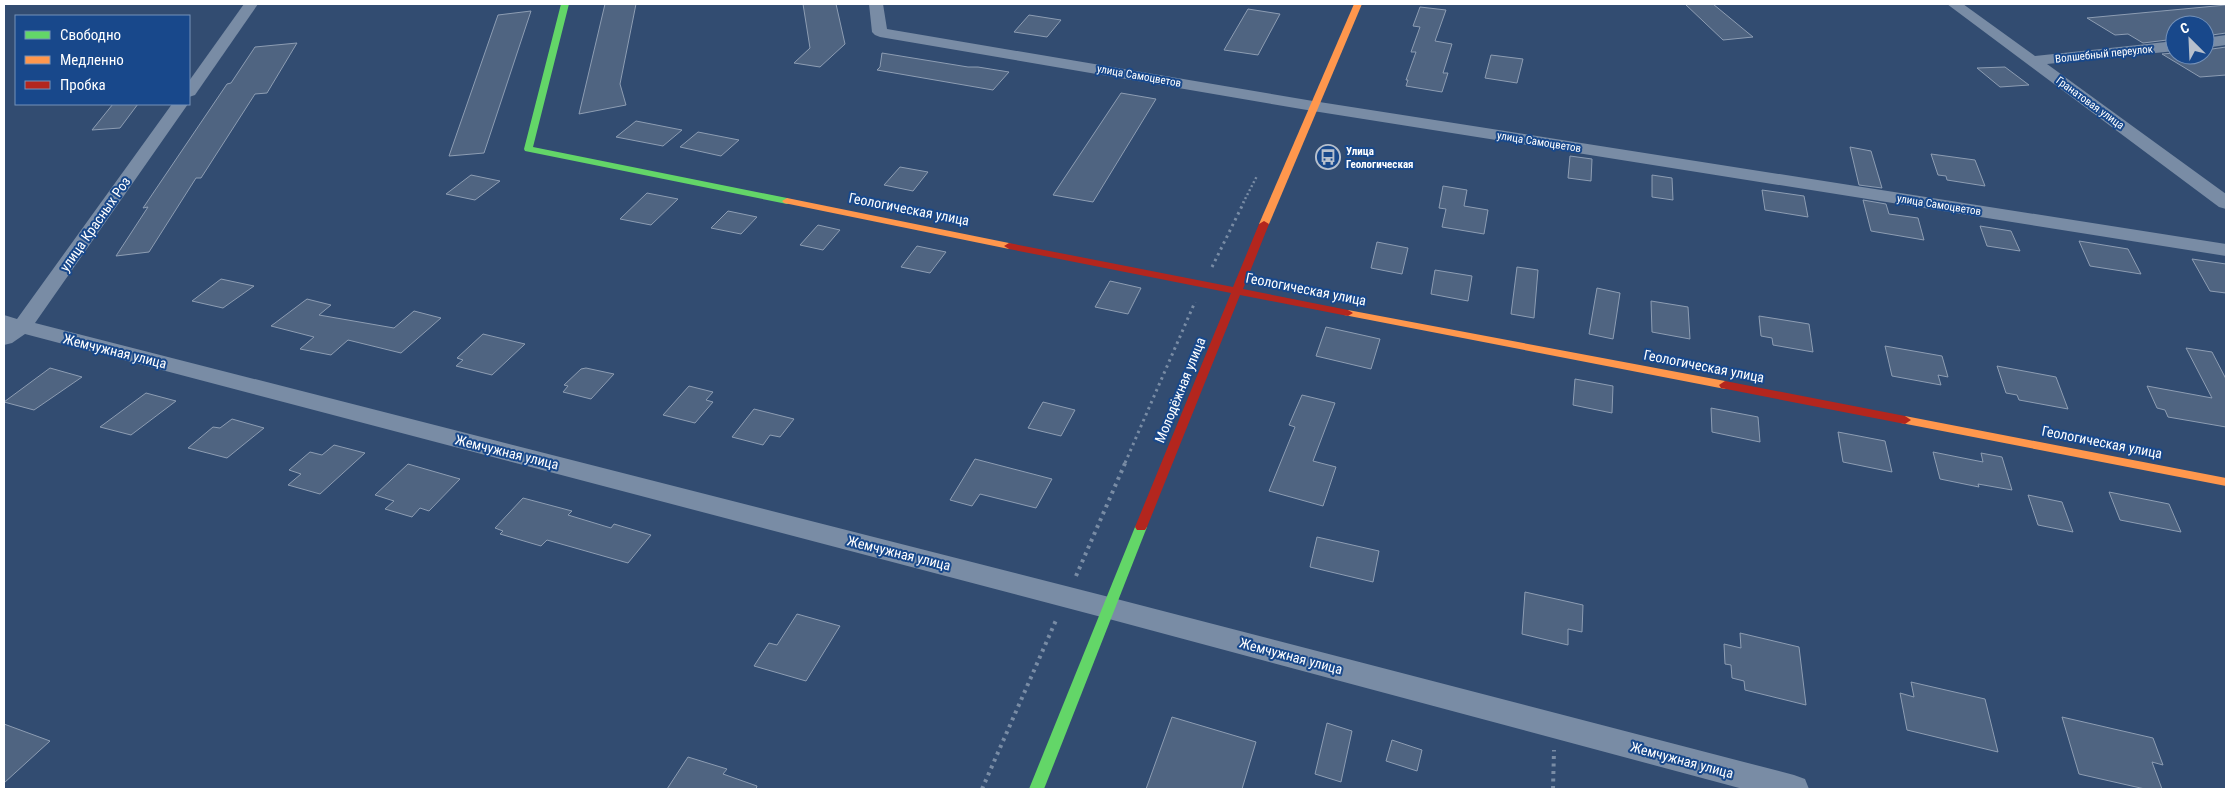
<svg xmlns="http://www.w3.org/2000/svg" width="2230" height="793" viewBox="0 0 2230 793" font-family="'Roboto Condensed',sans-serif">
  <rect width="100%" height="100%" fill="#324c71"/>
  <g fill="#4f6481" stroke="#8d9db3">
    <path d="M605,4H636L620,84L626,105L579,114Z"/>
    <path d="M803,4H836L845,44L820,67L794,63L810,48Z"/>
    <path d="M1685,4H1713L1753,37L1723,40Z"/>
    <path d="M2226,5V33L2205,36V25H2175V39L2143,43L2128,34L2115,35L2087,18Z"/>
    <path d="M1420,7L1446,10L1435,41L1452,44L1443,73H1448L1442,92L1406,86L1408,80H1406L1416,52H1411L1420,27L1413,26Z"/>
    <path d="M1248,9L1280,14L1258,55L1224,50Z"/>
    <path d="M531,11L484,153L449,156L498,15Z"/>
    <path d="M1029,15L1061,20L1047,37L1014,32Z"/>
    <path d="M297,43L267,93L255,94L201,178H196L149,252L116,256L148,207L143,208L227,84L231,83L255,47Z"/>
    <path d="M2226,47V75L2200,77L2162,54L2175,53V55H2205V50Z"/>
    <path d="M882,53L968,67H978L1009,72L993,90L877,70L880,67Z"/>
    <path d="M1491,55L1523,59L1517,83L1485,78Z"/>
    <path d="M2005,67L2029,85L2000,87L1977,68Z"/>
    <path d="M1121,93L1156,99L1093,202L1053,195Z"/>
    <path d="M113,104H138L120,128L92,130Z"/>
    <path d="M636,121L682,130L663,146L616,137Z"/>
    <path d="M698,132L739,140L721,156L680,147Z"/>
    <path d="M1850,147L1871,151L1882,188L1859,185Z"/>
    <path d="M1931,154L1975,160L1985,186L1947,180L1946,176L1938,175Z"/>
    <path d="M1570,156L1592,159L1591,181L1568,178Z"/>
    <path d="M900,167L928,172L913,191L884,185Z"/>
    <path d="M471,175L500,181L475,200L446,194Z"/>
    <path d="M1652,175L1672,178L1673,200L1652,197Z"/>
    <path d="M1443,186L1467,190L1464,206L1488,210L1484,234L1442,227L1446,209L1439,208Z"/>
    <path d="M1762,190L1804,196L1808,217L1765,210Z"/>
    <path d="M647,193L678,199L651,225L620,219Z"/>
    <path d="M1863,200L1886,204L1889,214L1918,218L1924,240L1871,231Z"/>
    <path d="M728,211L757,217L741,234L711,228Z"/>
    <path d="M818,225L840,230L823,250L800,245Z"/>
    <path d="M1980,226L2011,231L2020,251L1987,246Z"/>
    <path d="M2079,241L2128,249L2141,274L2090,266Z"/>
    <path d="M1377,242L1408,248L1402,274L1371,268Z"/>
    <path d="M917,246L946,252L930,273L901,267Z"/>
    <path d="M2192,259L2226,264V293L2210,291Z"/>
    <path d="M1517,267L1538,270L1534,318L1511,314Z"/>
    <path d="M1435,270L1472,276L1468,301L1431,294Z"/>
    <path d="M221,279L254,286L223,308L192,301Z"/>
    <path d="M1110,281L1141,288L1128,314L1095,307Z"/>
    <path d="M1597,288L1620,293L1613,339L1589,334Z"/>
    <path d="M307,299L331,305L319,315L394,328L414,311L441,318L401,353L348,340L331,355L300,349L314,337L271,326Z"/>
    <path d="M1651,301L1688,307L1690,339L1652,332Z"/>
    <path d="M1759,316L1809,324L1813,352L1773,345L1772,338L1761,336Z"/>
    <path d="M1326,327L1380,339L1371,369L1316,356Z"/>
    <path d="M483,334L525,344L492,375L456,366L463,360L457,358Z"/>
    <path d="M1885,346L1942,356L1948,377L1938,375L1941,385L1892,376Z"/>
    <path d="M2186,348L2212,352L2226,379V427L2168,417L2165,410L2157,408L2147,386L2212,398Z"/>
    <path d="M1997,366L2056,377L2068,409L2019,400L2017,395L2006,393Z"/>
    <path d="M50,368L82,377L34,410L4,402Z"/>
    <path d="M586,368L614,374L591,399L563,392L568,386L564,385L581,369Z"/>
    <path d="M1575,379L1613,386L1612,413L1573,405Z"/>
    <path d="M689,386L713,392L706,400L713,402L695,423L663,415Z"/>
    <path d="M146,393L176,401L131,435L100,427Z"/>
    <path d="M1302,395L1335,403L1313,461L1336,467L1323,506L1269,491L1295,427L1289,425Z"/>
    <path d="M1043,402L1075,410L1061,436L1028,428Z"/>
    <path d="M1711,408L1758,417L1760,442L1712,432Z"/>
    <path d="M754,409L794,419L780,437L770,435L763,445L732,437Z"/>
    <path d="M232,419L264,428L227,458L188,448L213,427L220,428Z"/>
    <path d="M1838,432L1885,441L1892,472L1843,462Z"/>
    <path d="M334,445L365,453L320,494L288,485L301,474L289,470L310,452L322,455Z"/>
    <path d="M1933,452L1983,462L1981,453L2002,457L2012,490L1978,484L1979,487L1940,479Z"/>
    <path d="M975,459L1052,479L1036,508L980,494L972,506L950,500Z"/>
    <path d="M408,464L446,475L460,479L429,511L420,508L412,517L385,509L394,501L375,495Z"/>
    <path d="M2109,492L2169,504L2181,532L2120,520Z"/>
    <path d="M2028,495L2062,502L2073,532L2038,525Z"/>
    <path d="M523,498L572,511L568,515L611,528L614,524L651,535L628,563L547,540L541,546L500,534L503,531L495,528Z"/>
    <path d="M1317,537L1379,551L1373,582L1310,567Z"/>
    <path d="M1525,592L1583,605L1582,632L1568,629V645L1522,634Z"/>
    <path d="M797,614L840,626L806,681L754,666L769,643L777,645Z"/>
    <path d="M1740,633L1799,647L1806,705L1745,690L1744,681L1732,678L1731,665L1725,664L1724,644L1741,648Z"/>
    <path d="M1911,682L1985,699L1998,752L1907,730L1900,693L1914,697Z"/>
    <path d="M1172,717L1256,742L1242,789H1146Z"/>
    <path d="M2062,717L2153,738L2163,765L2152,762L2162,789H2145L2079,774Z"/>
    <path d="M1327,723L1352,731L1341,782L1315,774Z"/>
    <path d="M4,724L50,741L4,783Z"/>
    <path d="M1392,740L1422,750L1417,771L1386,761Z"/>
    <path d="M688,757L727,769L723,774L757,786L756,789H667Z"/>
  </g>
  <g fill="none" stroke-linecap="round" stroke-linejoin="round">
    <path stroke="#798ca5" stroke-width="2.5" stroke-dasharray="2 2.5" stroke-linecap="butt" d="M1243,203L1257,176"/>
    <g stroke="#798ca5" stroke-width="3" stroke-dasharray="2.5 4" stroke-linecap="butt">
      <path d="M1212,267L1244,202"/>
      <path d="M1125,463L1195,302"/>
    </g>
    <g stroke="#798ca5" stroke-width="4" stroke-dasharray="3 4.5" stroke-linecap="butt">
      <path d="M1076,576L1126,461"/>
      <path d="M982,789L1057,618"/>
      <path d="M1553,789L1554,750"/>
    </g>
    <g fill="#798ca5" fill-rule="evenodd">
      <path d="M244,4H258L195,95L189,97V81Z"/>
      <path d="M869,4H883L887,29L1313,101L2226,244V256L1313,111L880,37L875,35L872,32Z"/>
      <path d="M1947,4H1963L2035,56L2175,41V51L2047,64L2226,194V209L2219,207Z"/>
      <path d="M2226,35V45L2205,48V38Z"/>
      <path d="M172,104H188L35,323L1109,597L1794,775L1805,779L1809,789H1743L1109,619L25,334L12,343L4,345V315L17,319Z"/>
    </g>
    <g fill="#63d668" fill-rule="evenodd">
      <path d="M561,4H569L533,147L787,198L792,201L790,203L787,204L525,151L524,149Z"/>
      <path d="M1141,522L1145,524L1147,527L1044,789H1029L1135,527L1137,524Z"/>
    </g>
    <g fill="#ff974d" fill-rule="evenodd">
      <path d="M1354,4H1362L1269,224L1267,226H1261L1259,224Z"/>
      <path d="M787,198L1009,243L1014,246L1009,249L784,203L782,201Z"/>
      <path d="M1348,310L1725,381L1731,385L1725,389L1344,315L1343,313Z"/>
      <path d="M1905,416L2226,478V486L1901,423L1899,420Z"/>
    </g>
    <g fill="#b3261e" fill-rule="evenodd">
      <path d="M1264,221L1269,224L1243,289L1348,310L1353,313L1348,316L1240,295L1147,527L1145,530H1137L1135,527L1231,293L1009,249L1004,246L1009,243L1233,287L1259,224Z"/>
      <path d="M1725,381L1905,416L1911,420L1905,424L1721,388L1719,385Z"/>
    </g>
  </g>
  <defs>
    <symbol id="bus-ring" viewBox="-11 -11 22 22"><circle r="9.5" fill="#18488b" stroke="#b7c0cd" stroke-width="1.5"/><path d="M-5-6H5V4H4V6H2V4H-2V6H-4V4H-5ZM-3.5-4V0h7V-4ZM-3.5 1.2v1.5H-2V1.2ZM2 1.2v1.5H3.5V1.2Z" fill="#b7c0cd"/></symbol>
  </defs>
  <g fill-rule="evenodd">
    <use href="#bus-ring" x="1314" y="143" width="28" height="28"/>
  </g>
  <g text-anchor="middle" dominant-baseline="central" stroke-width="4" stroke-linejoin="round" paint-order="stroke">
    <g font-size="11" fill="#fff" stroke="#18488b">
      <text transform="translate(2104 54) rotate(-6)">Волшебный переулок</text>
      <text transform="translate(1139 76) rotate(10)">улица Самоцветов</text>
      <text transform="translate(2090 103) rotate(36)">Гранатовая улица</text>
      <text transform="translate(1539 142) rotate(9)">улица Самоцветов</text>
      <text transform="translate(1939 205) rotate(9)">улица Самоцветов</text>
    </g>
    <g font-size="11" font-weight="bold" fill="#fff" stroke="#18488b" text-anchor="start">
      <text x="1346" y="151">Улица<tspan x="1346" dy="13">Геологическая</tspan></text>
    </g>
    <g font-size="14" fill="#fff" stroke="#18488b">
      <text transform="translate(909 209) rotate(11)">Геологическая улица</text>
      <text transform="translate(95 224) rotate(-55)">улица Красных Роз</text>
      <text transform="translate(1306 289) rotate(11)">Геологическая улица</text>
      <text transform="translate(115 351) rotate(14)">Жемчужная улица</text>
      <text transform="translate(1704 366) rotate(11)">Геологическая улица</text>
      <text transform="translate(1180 390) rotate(-68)">Молодёжная улица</text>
      <text transform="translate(2102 442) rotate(11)">Геологическая улица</text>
      <text transform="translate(507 452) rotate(14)">Жемчужная улица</text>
      <text transform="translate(899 553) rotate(14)">Жемчужная улица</text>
      <text transform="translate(1291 656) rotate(15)">Жемчужная улица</text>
      <text transform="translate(1682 760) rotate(15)">Жемчужная улица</text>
    </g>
  </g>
  <rect width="2230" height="793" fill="none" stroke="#ffffff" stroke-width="10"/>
  <rect x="15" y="15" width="175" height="90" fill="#18488b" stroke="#7491b9"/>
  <rect x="25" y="31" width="25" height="8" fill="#63d668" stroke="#7491b9"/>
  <text x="60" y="40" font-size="15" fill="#ffffff">Свободно</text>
  <rect x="25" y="56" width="25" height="8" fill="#ff974d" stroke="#7491b9"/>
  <text x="60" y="65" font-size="15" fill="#ffffff">Медленно</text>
  <rect x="25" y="81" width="25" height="8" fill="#b3261e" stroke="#7491b9"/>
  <text x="60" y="90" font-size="15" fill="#ffffff">Пробка</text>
  <g transform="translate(2190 40) rotate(336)"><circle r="24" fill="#18488b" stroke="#7491b9"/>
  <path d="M0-4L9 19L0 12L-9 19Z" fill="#b7c0cd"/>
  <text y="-8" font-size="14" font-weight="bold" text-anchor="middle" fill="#ffffff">С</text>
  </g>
</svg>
